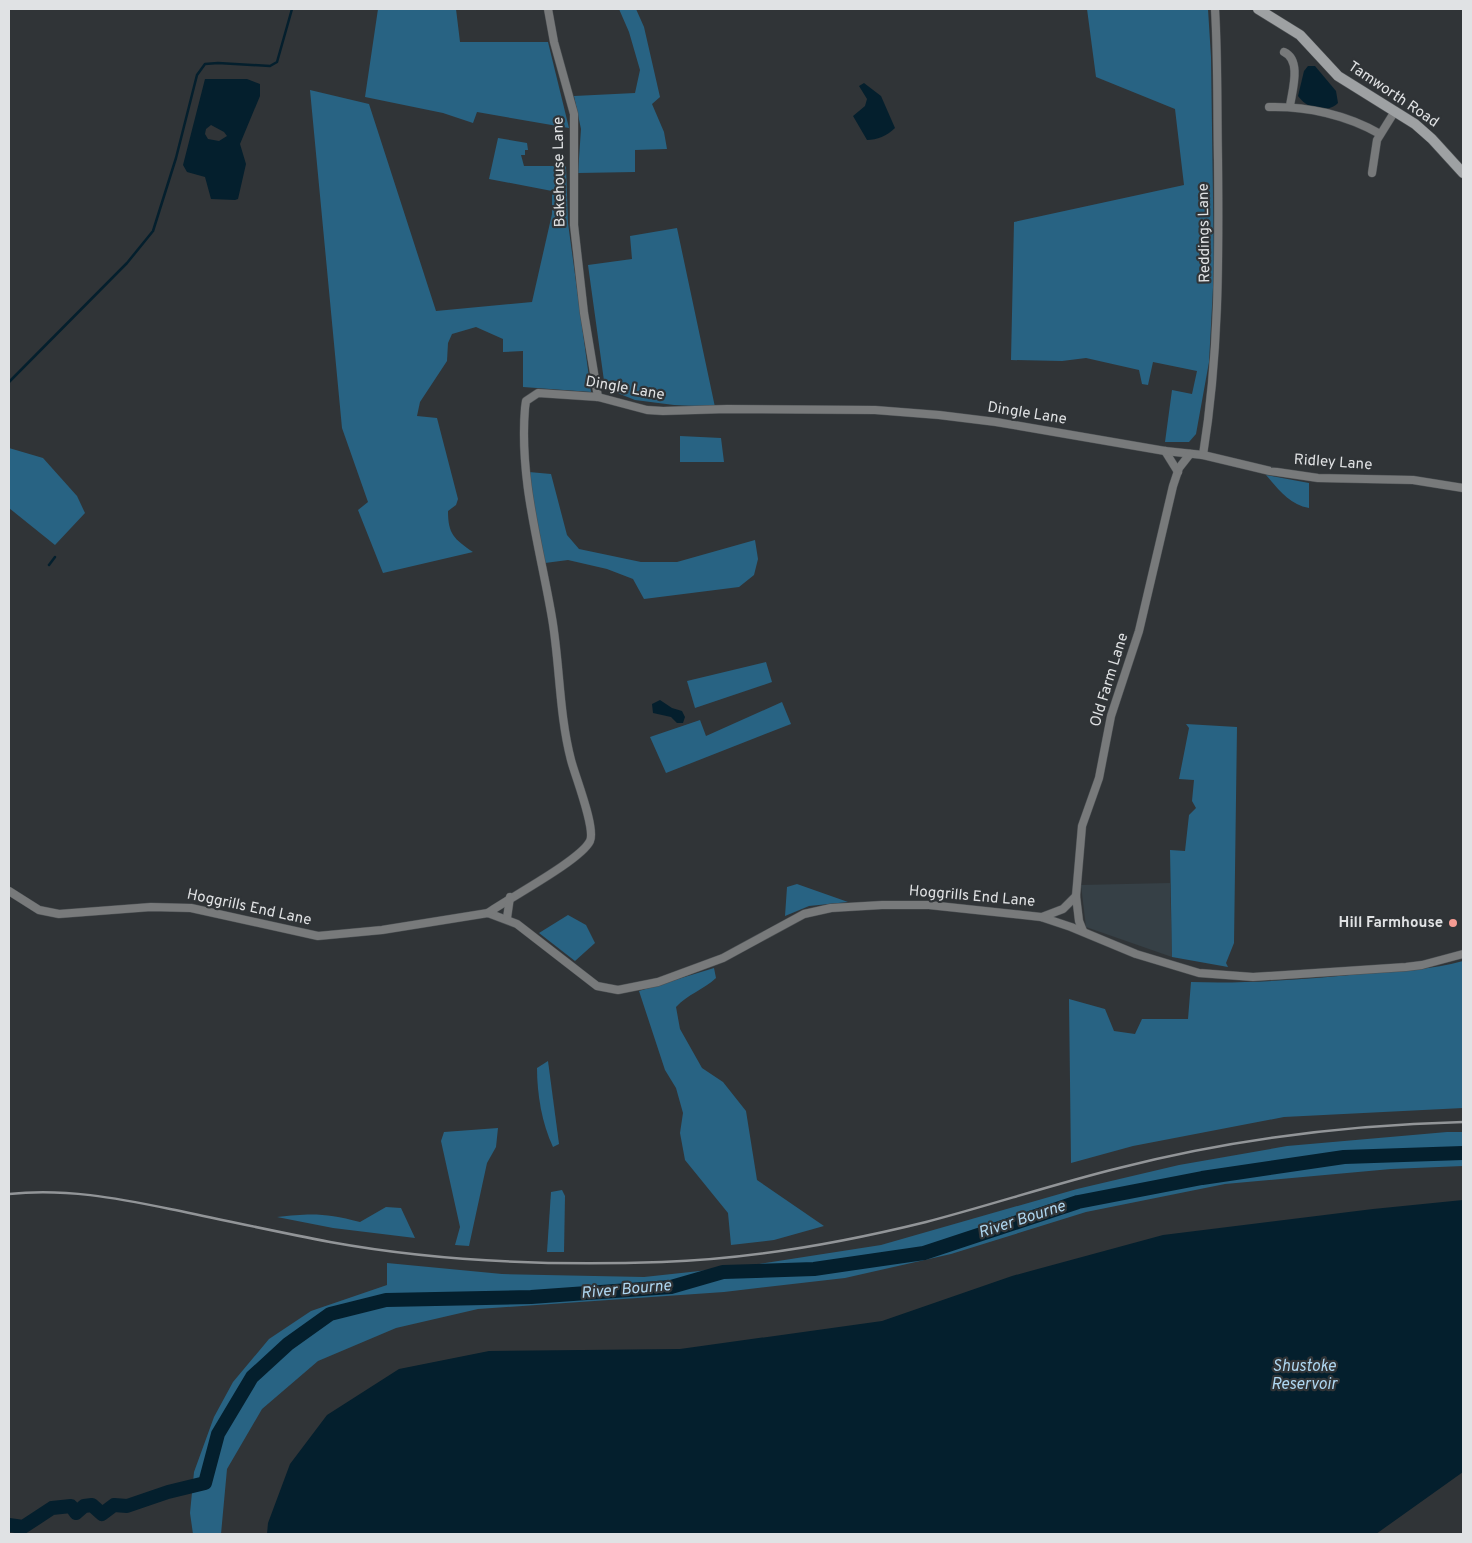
<svg xmlns="http://www.w3.org/2000/svg" width="1472" height="1543" viewBox="0 0 1472 1543" font-family="Overpass,sans-serif">
  <rect width="100%" height="100%" fill="#303437"/>
  <path fill="#364046" d="M1170,883L1172,957L1086,927L1081,885Z"/>
  <g fill="#286383">
    <path d="M378,9H456L460,42H548L569,128L477,112L473,123L443,113L365,97Z"/>
    <path d="M619,9H636L644,27L660,97L652,104L664,132L667,149L635,150V172L578,173L581,129L574,96L635,93L640,70L629,32Z"/>
    <path d="M1087,9H1208L1211,57L1214,269L1209,362L1196,434L1189,442H1165L1172,390L1192,394L1197,371L1153,362L1148,385L1142,384L1139,370L1086,358L1062,361L1011,360L1014,222L1184,185L1175,109L1096,77Z"/>
    <path d="M310,90L369,104L436,311L532,302L552,214V191L489,179L498,138L527,143L528,150H525V155H521L524,166H566L568,223L591,392L523,387V351L503,352V339L476,327L452,334L448,343L447,361L420,402L417,416L437,418L458,499L456,505L448,511C448,534 454,539 473,552L383,573L358,510L368,502L342,428Z"/>
    <path d="M677,228L715,407L674,405L635,400L605,388L588,265L632,259L630,236Z"/>
    <path d="M680,436L721,438L724,462H680Z"/>
    <path d="M9,448L43,458L77,496L85,513L55,545L9,508Z"/>
    <path d="M529,472L551,474L567,535L579,549L641,562H677L755,540L758,559L754,575L739,587L644,599L633,579L607,569L568,560L545,563L534,510Z"/>
    <path d="M1266,475L1309,483V508C1289,504 1279,490 1266,475Z"/>
    <path d="M766,662L772,682L695,708L687,681Z"/>
    <path d="M782,702L791,724L666,773L650,737L700,720L706,736Z"/>
    <path d="M1186,724L1237,727L1234,943L1226,963L1228,967L1172,957L1170,850L1185,851L1189,815L1196,808L1192,801L1194,780L1179,779L1189,728Z"/>
    <path d="M797,884L848,902L809,906L785,916L787,887Z"/>
    <path d="M568,915L586,925L595,943L575,961L539,933Z"/>
    <path d="M1463,961V1108L1284,1117L1133,1146L1071,1163L1069,999L1105,1009L1114,1031L1135,1034L1142,1019H1188L1191,982C1251,984 1310,979 1369,973C1403,970 1431,970 1463,961Z"/>
    <path d="M714,968L716,978C703,990 688,994 676,1007L680,1029L702,1068L723,1082L746,1111L757,1180L824,1226L774,1240L731,1245L728,1213L685,1160L680,1133L683,1113L676,1088L665,1070L639,991Z"/>
    <path d="M548,1061L559,1144L553,1147C542,1124 537,1094 537,1068Z"/>
    <path d="M498,1128L496,1147L487,1163L469,1246L455,1245L460,1227L441,1141L444,1132Z"/>
    <path d="M1447,1132H1463V1166L1391,1169L1225,1184L1086,1212L951,1254L845,1278L724,1292L478,1309L396,1328L318,1361L262,1409L227,1469L221,1534H193L190,1513L194,1472L214,1417L233,1382L269,1339L311,1311L387,1285V1263L502,1274L644,1277L746,1266L881,1245L1077,1189L1179,1165L1287,1146Z"/>
    <path d="M562,1190L565,1196L564,1252H547L551,1192Z"/>
    <path d="M386,1207L401,1208L415,1238L333,1228L277,1217C311,1213 326,1213 360,1222Z"/>
  </g>
  <g fill="#041f2d" fill-rule="evenodd">
    <path d="M1308,66H1315L1336,91L1338,103C1327,114 1307,109 1298,96L1304,71Z"/>
    <path d="M205,79H247L260,84V96L240,144L246,164L238,199L235,200L211,199L205,177L187,172L183,165ZM211,125L224,132L227,136L219,141L208,139L205,134L206,129Z"/>
    <path d="M864,83L881,96L895,128C887,136 877,140 867,140L853,116L865,106L867,99L859,86Z"/>
    <path d="M660,700L672,708L682,711L685,717L683,723H677L671,717L653,713L652,704Z"/>
    <path d="M1463,1200V1472L1376,1534H267L268,1523L290,1464L327,1415L399,1369L489,1351L680,1349L882,1321L1012,1276L1163,1235L1373,1209Z"/>
  </g>
  <g fill="none" stroke-linecap="round" stroke-linejoin="round">
    <g stroke="#041f2d" stroke-width="2.5">
      <path d="M9,382L127,263L153,231L176,158L197,75L205,64L218,63L270,66L277,62L292,9"/>
      <path d="M49,565L55,557"/>
    </g>
    <path stroke="#041f2d" stroke-width="14" d="M9,1525L23,1527L52,1508L71,1506L76,1513L84,1506L92,1505L102,1514L114,1505L127,1506L168,1492L205,1483L218,1434L252,1377L288,1344L330,1314L386,1300L531,1297L671,1287L723,1272L814,1269L924,1253L1078,1202L1202,1178L1344,1157L1463,1153"/>
    <defs>
      <g id="street">
        <path d="M548,9L554,42L574,114V225L584,313L598,397"/>
        <path d="M1284,52C1302,60 1292,91 1290,106"/>
        <path d="M1269,107C1307,106 1347,115 1380,134"/>
        <path d="M1372,173L1377,140L1395,111"/>
        <path d="M1165,451L1178,472"/>
        <path d="M1203,455C1219,355 1219,262 1218,160C1217,110 1218,59 1215,9"/>
        <path d="M9,891L39,910L59,914L151,907L191,908L318,936L382,930L488,913L517,924L597,986L618,990L658,982L723,958L804,914L831,908L882,905H929L1041,917L1071,927L1136,954L1199,973L1253,977L1406,967L1422,965L1463,954"/>
        <path d="M488,913C509,898 581,860 590,841C596,828 575,776 571,760C559,714 560,665 552,618C540,547 519,480 525,408L526,401L538,393L598,397L647,410L663,411L727,409L875,410L939,415L996,422L1165,451L1203,455L1270,471L1318,478L1413,480L1463,488"/>
        <path d="M1042,917L1063,909L1076,896"/>
        <path d="M507,918L510,897"/>
        <path d="M1083,931L1079,921L1076,896L1082,826L1099,778L1111,716L1139,631L1173,486L1179,468L1190,454"/>
      </g>
      <path id="secondary" d="M1258,9L1300,35L1338,76L1415,124L1432,139L1463,173"/>
    </defs>
    <use href="#street" stroke="#4c5053" stroke-width="9"/>
    <use href="#secondary" stroke="#4c5053" stroke-width="11"/>
    <use href="#street" stroke="#787a7b" stroke-width="8"/>
    <use href="#secondary" stroke="#9ea1a3" stroke-width="10"/>
    <path stroke="#929598" stroke-width="2.5" d="M9,1194C64,1188 117,1198 170,1209C224,1220 277,1232 330,1242C440,1262 551,1266 662,1262C750,1259 841,1243 926,1222C991,1205 1054,1184 1119,1168C1232,1139 1347,1125 1463,1122"/>
  </g>
  <circle fill="#f59c93" stroke="#303437" stroke-width="2" cx="1453" cy="923" r="5"/>
  <g text-anchor="middle" dominant-baseline="central" stroke-width="4.5" stroke-linejoin="round" paint-order="stroke">
    <g font-size="15" fill="#e0e2e4" stroke="#303437">
      <text transform="translate(1393 95) rotate(34)">Tamworth Road</text>
      <text transform="translate(560 172) rotate(-91)">Bakehouse Lane</text>
      <text transform="translate(1205 233) rotate(-91)">Reddings Lane</text>
      <text transform="translate(625 389) rotate(10)">Dingle Lane</text>
      <text transform="translate(1027 414) rotate(9)">Dingle Lane</text>
      <text transform="translate(1333 463) rotate(4)">Ridley Lane</text>
      <text transform="translate(1110 680) rotate(-73)">Old Farm Lane</text>
      <text transform="translate(972 897) rotate(5)">Hoggrills End Lane</text>
      <text transform="translate(249 908) rotate(12)">Hoggrills End Lane</text>
    </g>
    <g font-size="15" font-weight="bold" fill="#e0e2e4" stroke="#303437" text-anchor="end">
      <text x="1443" y="923">Hill Farmhouse</text>
    </g>
    <g font-size="16" font-style="italic" fill="#aed6f0" stroke="#303437">
      <text transform="translate(1022 1220) rotate(-18)">River Bourne</text>
      <text transform="translate(626 1290) rotate(-5)">River Bourne</text>
      <text x="1304" y="1367">Shustoke<tspan x="1304" dy="18">Reservoir</tspan></text>
    </g>
  </g>
  <rect width="1472" height="1543" fill="none" stroke="#e0e2e4" stroke-width="20"/>
</svg>
